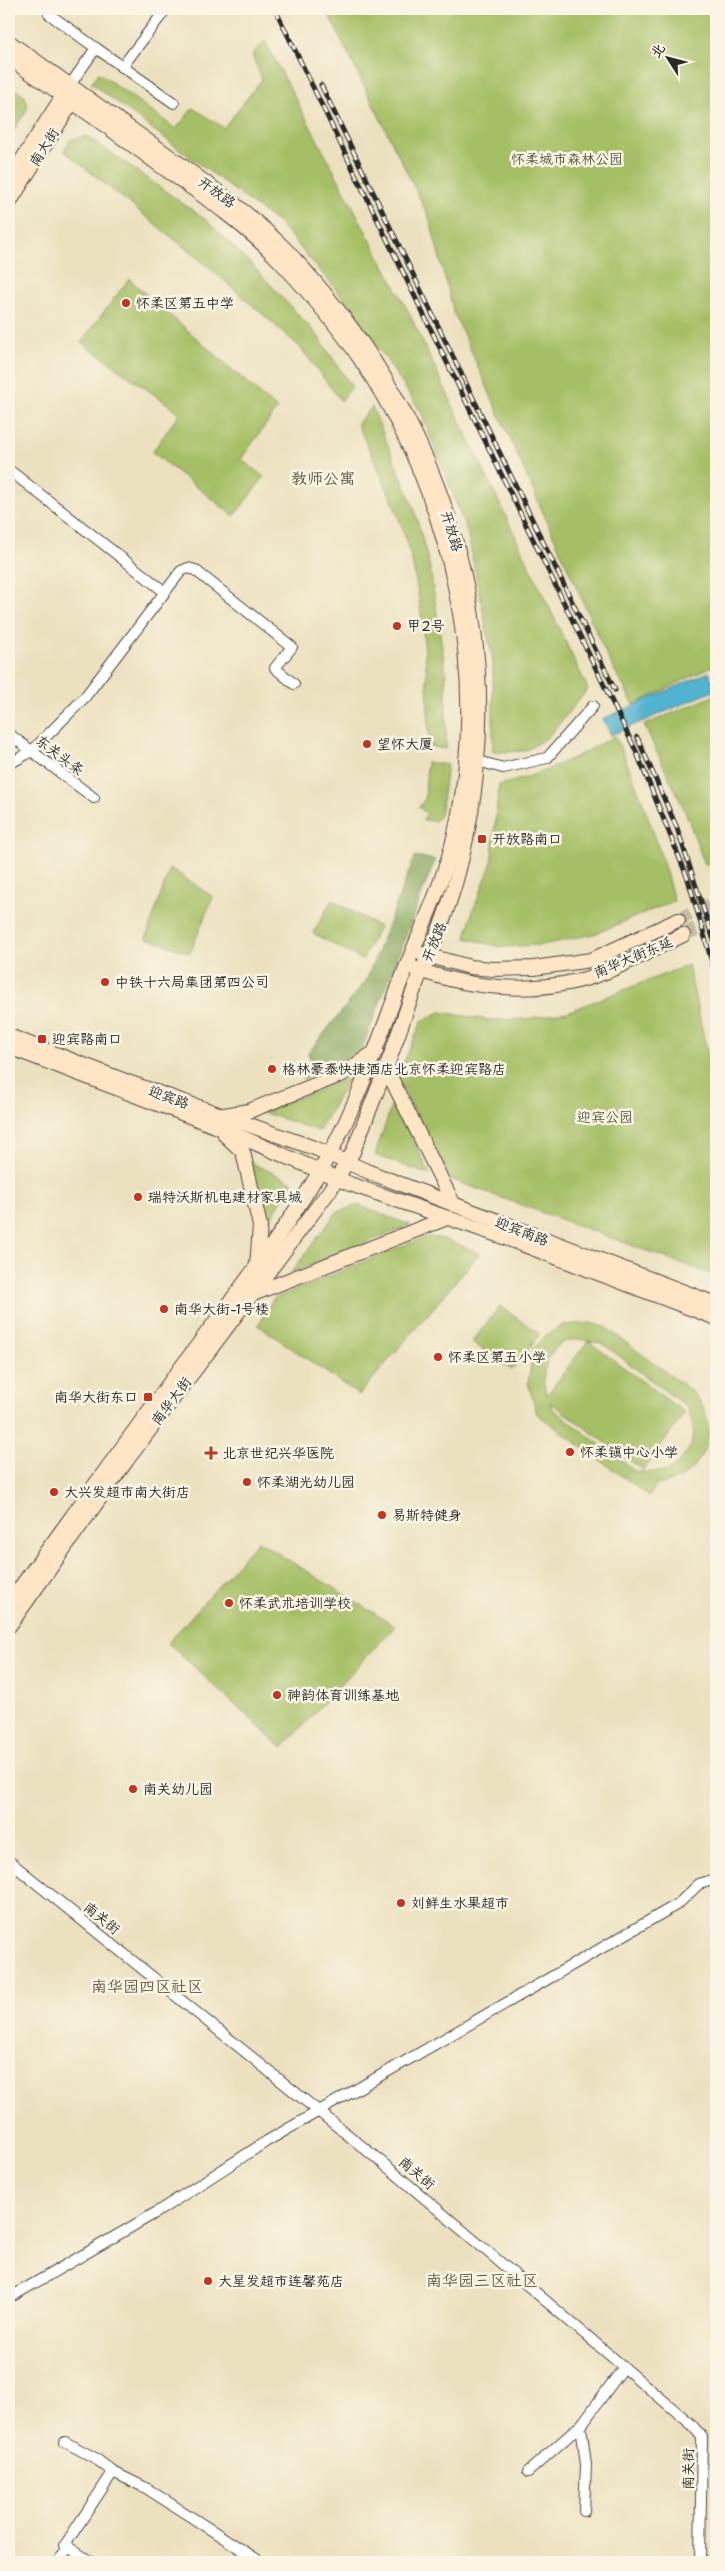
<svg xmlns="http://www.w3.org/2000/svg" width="725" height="2571" viewBox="0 0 725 2571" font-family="'Shantell Sans','LXGW WenKai TC',sans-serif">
  <rect width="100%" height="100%" fill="#fcf5e5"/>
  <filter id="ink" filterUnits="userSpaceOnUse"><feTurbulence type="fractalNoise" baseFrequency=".02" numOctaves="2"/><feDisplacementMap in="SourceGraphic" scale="10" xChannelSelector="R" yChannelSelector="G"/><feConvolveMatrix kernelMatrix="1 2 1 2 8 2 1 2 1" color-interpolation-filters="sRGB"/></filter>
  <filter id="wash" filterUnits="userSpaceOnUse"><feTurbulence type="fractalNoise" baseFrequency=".0096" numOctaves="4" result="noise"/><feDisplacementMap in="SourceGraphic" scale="20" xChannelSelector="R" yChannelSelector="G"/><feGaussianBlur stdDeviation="1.12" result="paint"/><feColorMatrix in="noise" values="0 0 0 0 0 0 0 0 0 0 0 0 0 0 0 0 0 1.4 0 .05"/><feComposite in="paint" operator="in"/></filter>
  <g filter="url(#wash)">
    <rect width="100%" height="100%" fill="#ece1bf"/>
    <g fill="#a5bf65" stroke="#687548" fill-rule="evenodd">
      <path d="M326,9H716V676L712,666L634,705L608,658L454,313L429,217Z"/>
      <path d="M265,41L407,309L588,689L548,737L525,751L493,752V661L467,531L421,412L355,312L281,225L91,83L99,73L176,129L193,108L224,128L262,79L252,55Z"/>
      <path d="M9,85L25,96L28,108L9,138Z"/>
      <path d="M87,136L206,220L254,267L317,335L352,387L341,401L300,347L210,268L64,151L70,140Z"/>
      <path d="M129,279L277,409L241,459L264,477L234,516L152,452L180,413L81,342Z"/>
      <path d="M372,407L414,508L430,568L446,674V749L429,746C428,685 425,621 412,561C401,514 378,468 357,424Z"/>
      <path d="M716,695V858L705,865L685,811L644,725Z"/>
      <path d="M615,736C640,790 659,844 674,901L594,934L542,945L500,947L466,938L472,913L491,865L499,785C543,775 576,757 615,736Z"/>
      <path d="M427,762L447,765L440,816L435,821L422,820L427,814L419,807L425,799Z"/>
      <path d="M170,868L213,897L190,953L146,938Z"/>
      <path d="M332,900L379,927L362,960L313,933Z"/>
      <path d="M688,965L716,1092V1276L450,1179L397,1077L422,1021L440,1012L489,1020L526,1019L567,1012Z"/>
      <path d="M349,1078L319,1131L262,1112Z"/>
      <path d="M394,1098L430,1175L375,1155Z"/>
      <path d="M249,1162L293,1182L263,1231Z"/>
      <path d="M358,1205L410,1225L290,1274L337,1212Z"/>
      <path d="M425,1237L441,1238L480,1253L359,1395L258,1325L273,1299Z"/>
      <path d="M500,1306L540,1334L512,1370L472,1342Z"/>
      <path d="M590,1323L605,1327C627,1343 648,1359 670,1375C677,1381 688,1387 694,1394C709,1412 713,1434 702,1454C692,1474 678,1481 657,1485L649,1496L537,1414L528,1383L534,1348L545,1336L563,1325ZM580,1339L588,1341L547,1395C539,1377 546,1352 564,1342C569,1340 576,1340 580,1339ZM588,1341L602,1343L688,1408L694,1431L691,1446L678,1464L666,1472H636L553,1409L550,1402L643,1470L685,1413Z"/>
      <path d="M258,1541L395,1626L282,1748L168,1643Z"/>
    </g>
    <path fill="#84a65a" stroke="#586842" d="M415,856L435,860L359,1057L302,1079L313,1065L308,1053L366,981Z"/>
    <path fill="#51b3d0" stroke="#3e6f7e" d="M709,672L716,690L611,735L603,719Z"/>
  </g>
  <g filter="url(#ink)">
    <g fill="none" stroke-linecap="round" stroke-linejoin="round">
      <g stroke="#c5bda1" stroke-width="14" stroke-dasharray="14 7" stroke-linecap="butt">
        <path d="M678,920L716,901"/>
        <path d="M683,935L716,919"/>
      </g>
      <defs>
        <g id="street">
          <path d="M52,9L49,14L96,48L70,85"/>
          <path d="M96,48L174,103"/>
          <path d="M122,67L166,9"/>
          <path d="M9,470L165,592"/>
          <path d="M9,734L94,798"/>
          <path d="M478,761L503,768L547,758L593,706"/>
          <path d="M9,764L32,751L85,697L181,571L188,568L195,570L292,647L275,668L294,684"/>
          <path d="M9,1861L390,2169L691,2424L702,2437L700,2562"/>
          <path d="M9,2298L157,2212L267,2141L678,1904L699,1884L716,1879"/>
          <path d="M576,2429L582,2433L586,2465L584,2511"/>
          <path d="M65,2442L95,2458L113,2472L146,2488L261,2562"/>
          <path d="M528,2472L582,2424L624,2367"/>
          <path d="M65,2545L113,2472"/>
          <path d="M58,2562L68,2547L91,2562"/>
        </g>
        <g id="secondary">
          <path d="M9,42C61,79 113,116 166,154C207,184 249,212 285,249C436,406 510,617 467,834C458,882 442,928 421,972C408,1002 399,1035 387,1065C376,1094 364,1123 353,1152L330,1190L127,1460L9,1626"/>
          <path d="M9,58C60,93 111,129 161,166C202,195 243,223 278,259C307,290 337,324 361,360C451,495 491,674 455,833C445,879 424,922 407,965C382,1029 362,1095 329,1155C287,1231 231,1300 180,1369C122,1447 66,1525 9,1603"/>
          <path d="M9,180L68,88"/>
          <path d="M9,203L77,94"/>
          <path d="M422,954L470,967L492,969L534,968L591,960L678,920"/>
          <path d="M414,968C475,991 547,996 608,971C633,960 658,947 683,935"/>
          <path d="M9,1036L128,1082L317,1149L369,1172L716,1304"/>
          <path d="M9,1047L218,1127L350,1184L503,1237L716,1318"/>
          <path d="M386,1068L454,1205"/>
          <path d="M224,1115L249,1111L343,1074L376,1051"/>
          <path d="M225,1135L243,1152L260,1226L257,1266"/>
          <path d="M253,1294L447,1218"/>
        </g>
      </defs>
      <use href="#street" stroke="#484641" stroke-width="12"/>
      <use href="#secondary" stroke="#484641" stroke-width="16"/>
      <use href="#street" stroke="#fff" stroke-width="10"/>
      <use href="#secondary" stroke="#fde5c5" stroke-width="14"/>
      <defs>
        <g id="rail">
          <path d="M275,9L636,751L688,879L716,976"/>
          <path d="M321,85L615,690"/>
          <path d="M637,737L677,828L716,947"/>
        </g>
      </defs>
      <use href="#rail" stroke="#2b2b2b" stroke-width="5"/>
      <use href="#rail" stroke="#fcf5e5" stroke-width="3" stroke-dasharray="9" stroke-linecap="butt"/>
    </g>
  </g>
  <g fill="#c8321e" stroke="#fcf5e5" stroke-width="2">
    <circle cx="126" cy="303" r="5"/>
    <circle cx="397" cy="626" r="5"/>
    <circle cx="367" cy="744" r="5"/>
    <rect x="477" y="834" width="10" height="10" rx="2.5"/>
    <circle cx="105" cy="982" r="5"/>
    <rect x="37" y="1034" width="10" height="10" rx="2.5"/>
    <circle cx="272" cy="1069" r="5"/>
    <circle cx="138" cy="1197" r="5"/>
    <circle cx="164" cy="1309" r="5"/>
    <circle cx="438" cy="1357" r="5"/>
    <rect x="143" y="1392" width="10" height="10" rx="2.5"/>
    <circle cx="570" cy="1452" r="5"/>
    <path d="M208.5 1445.5h5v5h5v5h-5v5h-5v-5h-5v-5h5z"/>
    <circle cx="247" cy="1482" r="5"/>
    <circle cx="54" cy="1492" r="5"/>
    <circle cx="382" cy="1515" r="5"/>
    <circle cx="229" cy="1603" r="5"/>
    <circle cx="277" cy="1695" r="5"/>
    <circle cx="133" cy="1789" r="5"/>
    <circle cx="401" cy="1903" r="5"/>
    <circle cx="208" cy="2281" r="5"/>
  </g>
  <g text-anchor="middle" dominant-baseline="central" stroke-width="5" stroke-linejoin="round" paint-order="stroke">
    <g font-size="14" fill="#2b2b2b" stroke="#fcf5e5">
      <text transform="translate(44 147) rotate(-58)">南大街</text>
      <text transform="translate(217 192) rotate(36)">开放路</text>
      <text transform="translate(452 531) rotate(73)">开放路</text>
      <text transform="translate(60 755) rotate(37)">东关头条</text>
      <text transform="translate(434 942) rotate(-68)">开放路</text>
      <text transform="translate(633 957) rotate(-23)">南华大街东延</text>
      <text transform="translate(169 1097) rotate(20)">迎宾路</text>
      <text transform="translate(522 1231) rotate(21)">迎宾南路</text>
      <text transform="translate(171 1401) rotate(-53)">南华大街</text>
      <text transform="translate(102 1918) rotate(39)">南关街</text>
      <text transform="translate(417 2173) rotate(40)">南关街</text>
      <text transform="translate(688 2469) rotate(-89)">南关街</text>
    </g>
    <g font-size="14" fill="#50573c" stroke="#fcf5e5">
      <text x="567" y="159">怀柔城市森林公园</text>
      <text x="605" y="1117">迎宾公园</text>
    </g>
    <g font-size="14" fill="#2b2b2b" stroke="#fcf5e5" text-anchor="start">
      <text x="136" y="303">怀柔区第五中学</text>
      <text x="407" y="626">甲2号</text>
      <text x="377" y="744">望怀大厦</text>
      <text x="492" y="839">开放路南口</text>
      <text x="115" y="982">中铁十六局集团第四公司</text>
      <text x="52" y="1039">迎宾路南口</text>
      <text x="282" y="1069">格林豪泰快捷酒店北京怀柔迎宾路店</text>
      <text x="148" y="1197">瑞特沃斯机电建材家具城</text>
      <text x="174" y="1309">南华大街-1号楼</text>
      <text x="448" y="1357">怀柔区第五小学</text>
      <text x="138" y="1397" text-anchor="end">南华大街东口</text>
      <text x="580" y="1452">怀柔镇中心小学</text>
      <text x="222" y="1453">北京世纪兴华医院</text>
      <text x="257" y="1482">怀柔湖光幼儿园</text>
      <text x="64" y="1492">大兴发超市南大街店</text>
      <text x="392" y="1515">易斯特健身</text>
      <text x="239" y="1603">怀柔武术培训学校</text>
      <text x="287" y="1695">神韵体育训练基地</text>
      <text x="143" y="1789">南关幼儿园</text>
      <text x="411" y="1903">刘鲜生水果超市</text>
      <text x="218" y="2281">大星发超市连馨苑店</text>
    </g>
    <g font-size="16" fill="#675642" stroke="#fcf5e5">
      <text x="323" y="478">教师公寓</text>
      <text x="147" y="1986">南华园四区社区</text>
      <text x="482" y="2280">南华园三区社区</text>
    </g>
  </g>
  <rect width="725" height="2571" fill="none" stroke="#fcf5e5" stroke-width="30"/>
  <g transform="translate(668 58) rotate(306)" stroke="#fcf5e5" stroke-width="4" paint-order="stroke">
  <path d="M0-4L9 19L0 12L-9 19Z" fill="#2b2b2b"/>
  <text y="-8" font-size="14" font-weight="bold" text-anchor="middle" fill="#2b2b2b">北</text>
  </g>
</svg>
